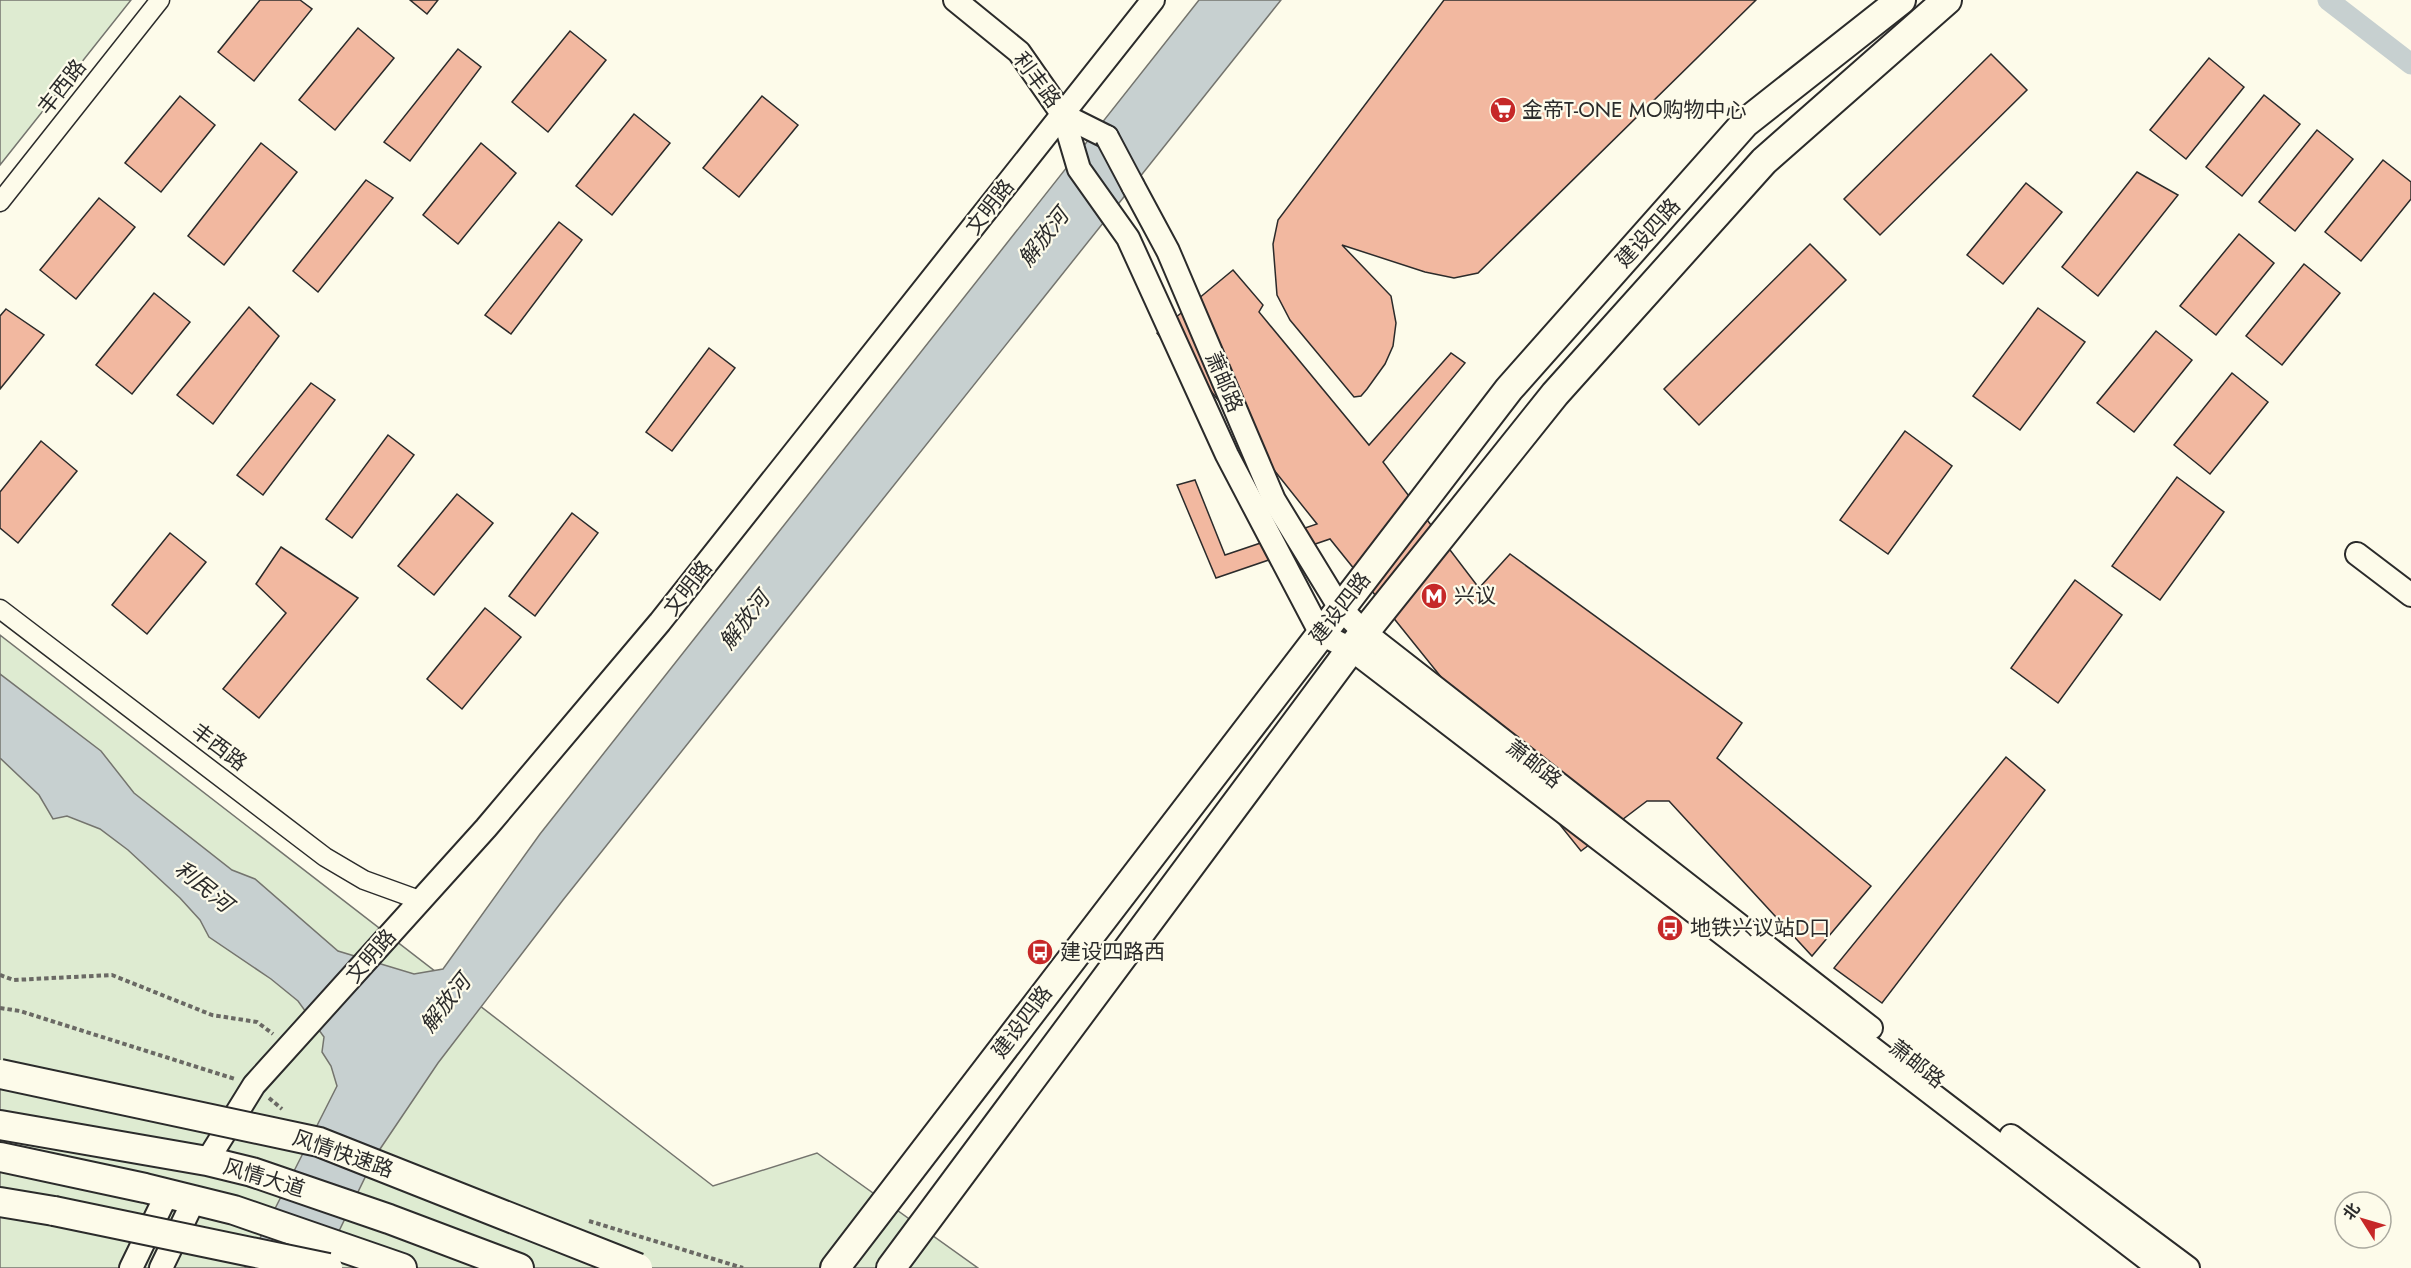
<svg xmlns="http://www.w3.org/2000/svg" width="2411" height="1268" viewBox="0 0 2411 1268" font-family="Jost,'Noto Sans SC',sans-serif">
  <rect width="100%" height="100%" fill="#fdfbea"/>
  <g fill="#deebd1" stroke="#74746e" stroke-width="1.5">
    <path d="M0,0H131L0,165Z"/>
    <path d="M0,635L713,1186L817,1153L978,1268H0Z"/>
  </g>
  <path fill="#c7d0d0" stroke="#74746e" stroke-width="1.5" d="M1199,0H1281L563,900L438,1063L376,1155L321,1268H245L337,1086L331,1066L322,1052L324,1037L298,1001L271,979L209,937L200,920L180,898L128,850L100,829L67,816L53,819L39,795L0,758V674L101,751L134,793L232,870L255,879L338,951L414,974L443,969L540,834Z"/>
  <g fill="none" stroke-linecap="round" stroke-linejoin="round">
    <path stroke="#c7d0d0" stroke-width="21" d="M2328,0L2411,64"/>
  </g>
  <g fill="#f2b8a0" stroke="#2b2b2b" stroke-width="1.5">
    <path d="M260,0H300L312,9L254,81L218,52Z"/>
    <path d="M410,0H438L427,14Z"/>
    <path d="M1444,0H1756L1478,273L1454,278L1425,272L1342,245L1391,296L1396,323L1393,346L1385,364L1367,389L1361,396L1354,397L1290,320L1277,295L1273,244L1278,220Z"/>
    <path d="M358,28L394,58L335,130L299,100Z"/>
    <path d="M570,31L606,60L548,132L512,102Z"/>
    <path d="M458,49L481,67L410,161L384,142Z"/>
    <path d="M1991,54L2027,90L1880,235L1844,199Z"/>
    <path d="M2209,58L2244,87L2186,159L2150,130Z"/>
    <path d="M2264,95L2300,124L2242,196L2206,167Z"/>
    <path d="M180,96L215,125L161,192L125,163Z"/>
    <path d="M762,96L798,125L739,197L703,168Z"/>
    <path d="M634,114L670,143L612,215L576,186Z"/>
    <path d="M2317,130L2353,159L2295,231L2259,202Z"/>
    <path d="M261,143L297,172L224,265L188,236Z"/>
    <path d="M481,143L516,173L458,244L423,215Z"/>
    <path d="M2383,160L2411,182V199L2361,261L2325,232Z"/>
    <path d="M2137,172L2178,195L2098,296L2062,267Z"/>
    <path d="M366,180L393,198L318,292L293,271Z"/>
    <path d="M2026,183L2062,212L2003,284L1967,255Z"/>
    <path d="M99,198L135,227L76,299L40,270Z"/>
    <path d="M559,222L582,240L511,334L485,315Z"/>
    <path d="M2239,234L2274,263L2216,335L2180,306Z"/>
    <path d="M1810,244L1846,280L1699,425L1664,389Z"/>
    <path d="M2304,264L2340,293L2282,365L2246,336Z"/>
    <path d="M1233,270L1263,305L1259,312L1369,445L1451,353L1465,363L1383,462L1479,588L1510,554L1742,723L1717,758L1871,886L1812,956L1669,801H1647L1581,851L1330,539L1216,578L1177,485L1195,480L1225,555L1317,524L1195,371L1187,372L1157,333Z"/>
    <path d="M154,293L190,322L132,394L96,365Z"/>
    <path d="M249,307L279,336L213,424L177,395Z"/>
    <path d="M2038,308L2085,342L2020,430L1973,396Z"/>
    <path d="M6,309L44,335L0,389V316Z"/>
    <path d="M2156,331L2192,360L2134,432L2097,403Z"/>
    <path d="M709,348L735,368L672,451L646,432Z"/>
    <path d="M2232,373L2268,402L2210,474L2174,445Z"/>
    <path d="M311,383L335,400L263,495L237,475Z"/>
    <path d="M1905,431L1952,466L1888,554L1840,520Z"/>
    <path d="M388,435L414,455L352,538L326,519Z"/>
    <path d="M41,441L77,471L18,543L0,528V492Z"/>
    <path d="M2177,477L2224,512L2160,600L2112,566Z"/>
    <path d="M457,494L493,523L434,595L398,566Z"/>
    <path d="M572,513L598,533L535,616L509,596Z"/>
    <path d="M170,533L206,562L147,634L112,605Z"/>
    <path d="M281,547L358,598L259,718L223,689L286,613L256,584Z"/>
    <path d="M2075,580L2122,615L2058,703L2011,668Z"/>
    <path d="M485,608L521,637L462,709L427,679Z"/>
    <path d="M2006,757L2045,790L1882,1003L1834,968Z"/>
  </g>
  <g fill="none" stroke-linecap="round" stroke-linejoin="round">
    <defs>
      <g id="minor">
        <path d="M0,202L160,0"/>
        <path d="M0,609L325,857L364,880L422,901"/>
      </g>
      <g id="tertiary">
        <path d="M955,0L1019,52L1063,115L1079,169L1128,238L1227,455L1321,634L1351,649L2159,1268"/>
        <path d="M1063,115L1107,137"/>
        <path d="M1133,186L1168,251L1274,500L1340,608L1364,632L1871,1028"/>
        <path d="M2357,554L2411,595"/>
        <path d="M2011,1136L2188,1268"/>
        <path d="M207,1161L254,1085L486,828L660,622L1153,0"/>
        <path d="M131,1268L167,1194"/>
        <path d="M161,1268L194,1200"/>
      </g>
      <g id="primary">
        <path d="M0,1125L207,1161L252,1172L389,1219L519,1268"/>
        <path d="M0,1157L145,1188L234,1210L402,1268"/>
        <path d="M835,1268L1509,389L1745,123L1901,0"/>
        <path d="M891,1268L1351,649L1555,394L1764,161L1947,0"/>
      </g>
      <path id="trunk" d="M0,1202L54,1211"/>
    </defs>
    <use href="#minor" stroke="#2b2b2b" stroke-width="21"/>
    <use href="#tertiary" stroke="#2b2b2b" stroke-width="26"/>
    <use href="#primary" stroke="#2b2b2b" stroke-width="32"/>
    <use href="#trunk" stroke="#2b2b2b" stroke-width="32"/>
    <g stroke="#6a6964" stroke-width="4" stroke-dasharray="4.5 3" stroke-linecap="butt">
      <path d="M0,975L14,980L112,975L212,1015L257,1022L273,1034"/>
      <path d="M0,1008L20,1011L235,1079"/>
      <path d="M269,1098L282,1109"/>
      <path d="M589,1221L743,1268"/>
    </g>
    <use href="#minor" stroke="#fdfbea" stroke-width="18"/>
    <use href="#tertiary" stroke="#fdfbea" stroke-width="22"/>
    <use href="#primary" stroke="#fdfbea" stroke-width="28"/>
    <use href="#trunk" stroke="#fdfbea" stroke-width="28"/>
    <defs>
      <path id="tertiary-bridge" d="M1107,137L1133,186"/>
      <g id="trunk-bridge">
        <path d="M0,1074L319,1142L638,1268"/>
        <path d="M54,1211L328,1268"/>
      </g>
    </defs>
    <use href="#tertiary-bridge" stroke="#2b2b2b" stroke-width="26" stroke-linecap="butt"/>
    <use href="#trunk-bridge" stroke="#2b2b2b" stroke-width="32" stroke-linecap="butt"/>
    <use href="#tertiary-bridge" stroke="#fdfbea" stroke-width="22"/>
    <use href="#trunk-bridge" stroke="#fdfbea" stroke-width="28"/>
  </g>
  <defs>
    <symbol id="supermarket-disc" viewBox="-11 -11 22 22"><circle r="9.5" fill="#c62828" stroke="#fdfbea"/><path d="M-6-5.5h2.5l.6 2H6L4.5 2H-2.5L-4.4-4H-6ZM-1.5 3.2a1.3 1.3 0 1 0 .1 0ZM3 3.2a1.3 1.3 0 1 0 .1 0Z" fill="#fff"/></symbol>
    <symbol id="metro-disc" viewBox="-11 -11 22 22"><circle r="9.5" fill="#c62828" stroke="#fdfbea"/><path d="M-5.5 5V-5H-3L0 0L3-5H5.5V5H3V-.5L0 4L-3-.5V5Z" fill="#fff"/></symbol>
    <symbol id="bus-disc" viewBox="-11 -11 22 22"><circle r="9.5" fill="#c62828" stroke="#fdfbea"/><path d="M-5-6H5V4H4V6H2V4H-2V6H-4V4H-5ZM-3.5-4V0h7V-4ZM-3.5 1.2v1.5H-2V1.2ZM2 1.2v1.5H3.5V1.2Z" fill="#fff"/></symbol>
  </defs>
  <g fill-rule="evenodd">
    <use href="#supermarket-disc" x="1488" y="95" width="30" height="30"/>
    <use href="#metro-disc" x="1419" y="581" width="30" height="30"/>
    <use href="#bus-disc" x="1655" y="913" width="30" height="30"/>
    <use href="#bus-disc" x="1025" y="937" width="30" height="30"/>
  </g>
  <g text-anchor="middle" dominant-baseline="central" stroke-width="4.5" stroke-linejoin="round" paint-order="stroke">
    <g font-size="21" fill="#2b2b2b" stroke="#fdfbea">
      <text transform="translate(1037 80) rotate(53)">利丰路</text>
      <text transform="translate(62 87) rotate(-52)">丰西路</text>
      <text transform="translate(990 207) rotate(-52)">文明路</text>
      <text transform="translate(1648 233) rotate(-48)">建设四路</text>
      <text transform="translate(1224 382) rotate(67)">萧邮路</text>
      <text transform="translate(688 588) rotate(-52)">文明路</text>
      <text transform="translate(1340 608) rotate(-52)">建设四路</text>
      <text transform="translate(219 747) rotate(37)">丰西路</text>
      <text transform="translate(1534 764) rotate(38)">萧邮路</text>
      <text transform="translate(371 956) rotate(-49)">文明路</text>
      <text transform="translate(1022 1022) rotate(-53)">建设四路</text>
      <text transform="translate(1917 1064) rotate(38)">萧邮路</text>
      <text transform="translate(343 1154) rotate(19)">风情快速路</text>
      <text transform="translate(264 1178) rotate(17)">风情大道</text>
    </g>
    <g font-size="21" fill="#2b2b2b" stroke="#fdfbea" text-anchor="start">
      <text x="1522" y="110">金帝T-ONE MO购物中心</text>
      <text x="1454" y="596">兴议</text>
      <text x="1690" y="928">地铁兴议站D口</text>
      <text x="1060" y="952">建设四路西</text>
    </g>
    <g font-size="22" font-style="italic" fill="#2b2b2b" stroke="#fdfbea">
      <text transform="translate(1043 237) rotate(-52)">解放河</text>
      <text transform="translate(744 620) rotate(-52)">解放河</text>
      <text transform="translate(204 886) rotate(39)">利民河</text>
      <text transform="translate(445 1003) rotate(-52)">解放河</text>
    </g>
  </g>
  <g transform="translate(2363 1220) rotate(307)"><circle r="28" fill="#fdfbea" stroke="#a9a89e" stroke-width="1.5"/>
  <path d="M0-4.5L10 22L0 15L-10 22Z" fill="#c62828"/>
  <text y="-9" font-size="16" font-weight="bold" text-anchor="middle" fill="#2b2b2b">北</text>
  </g>
</svg>
